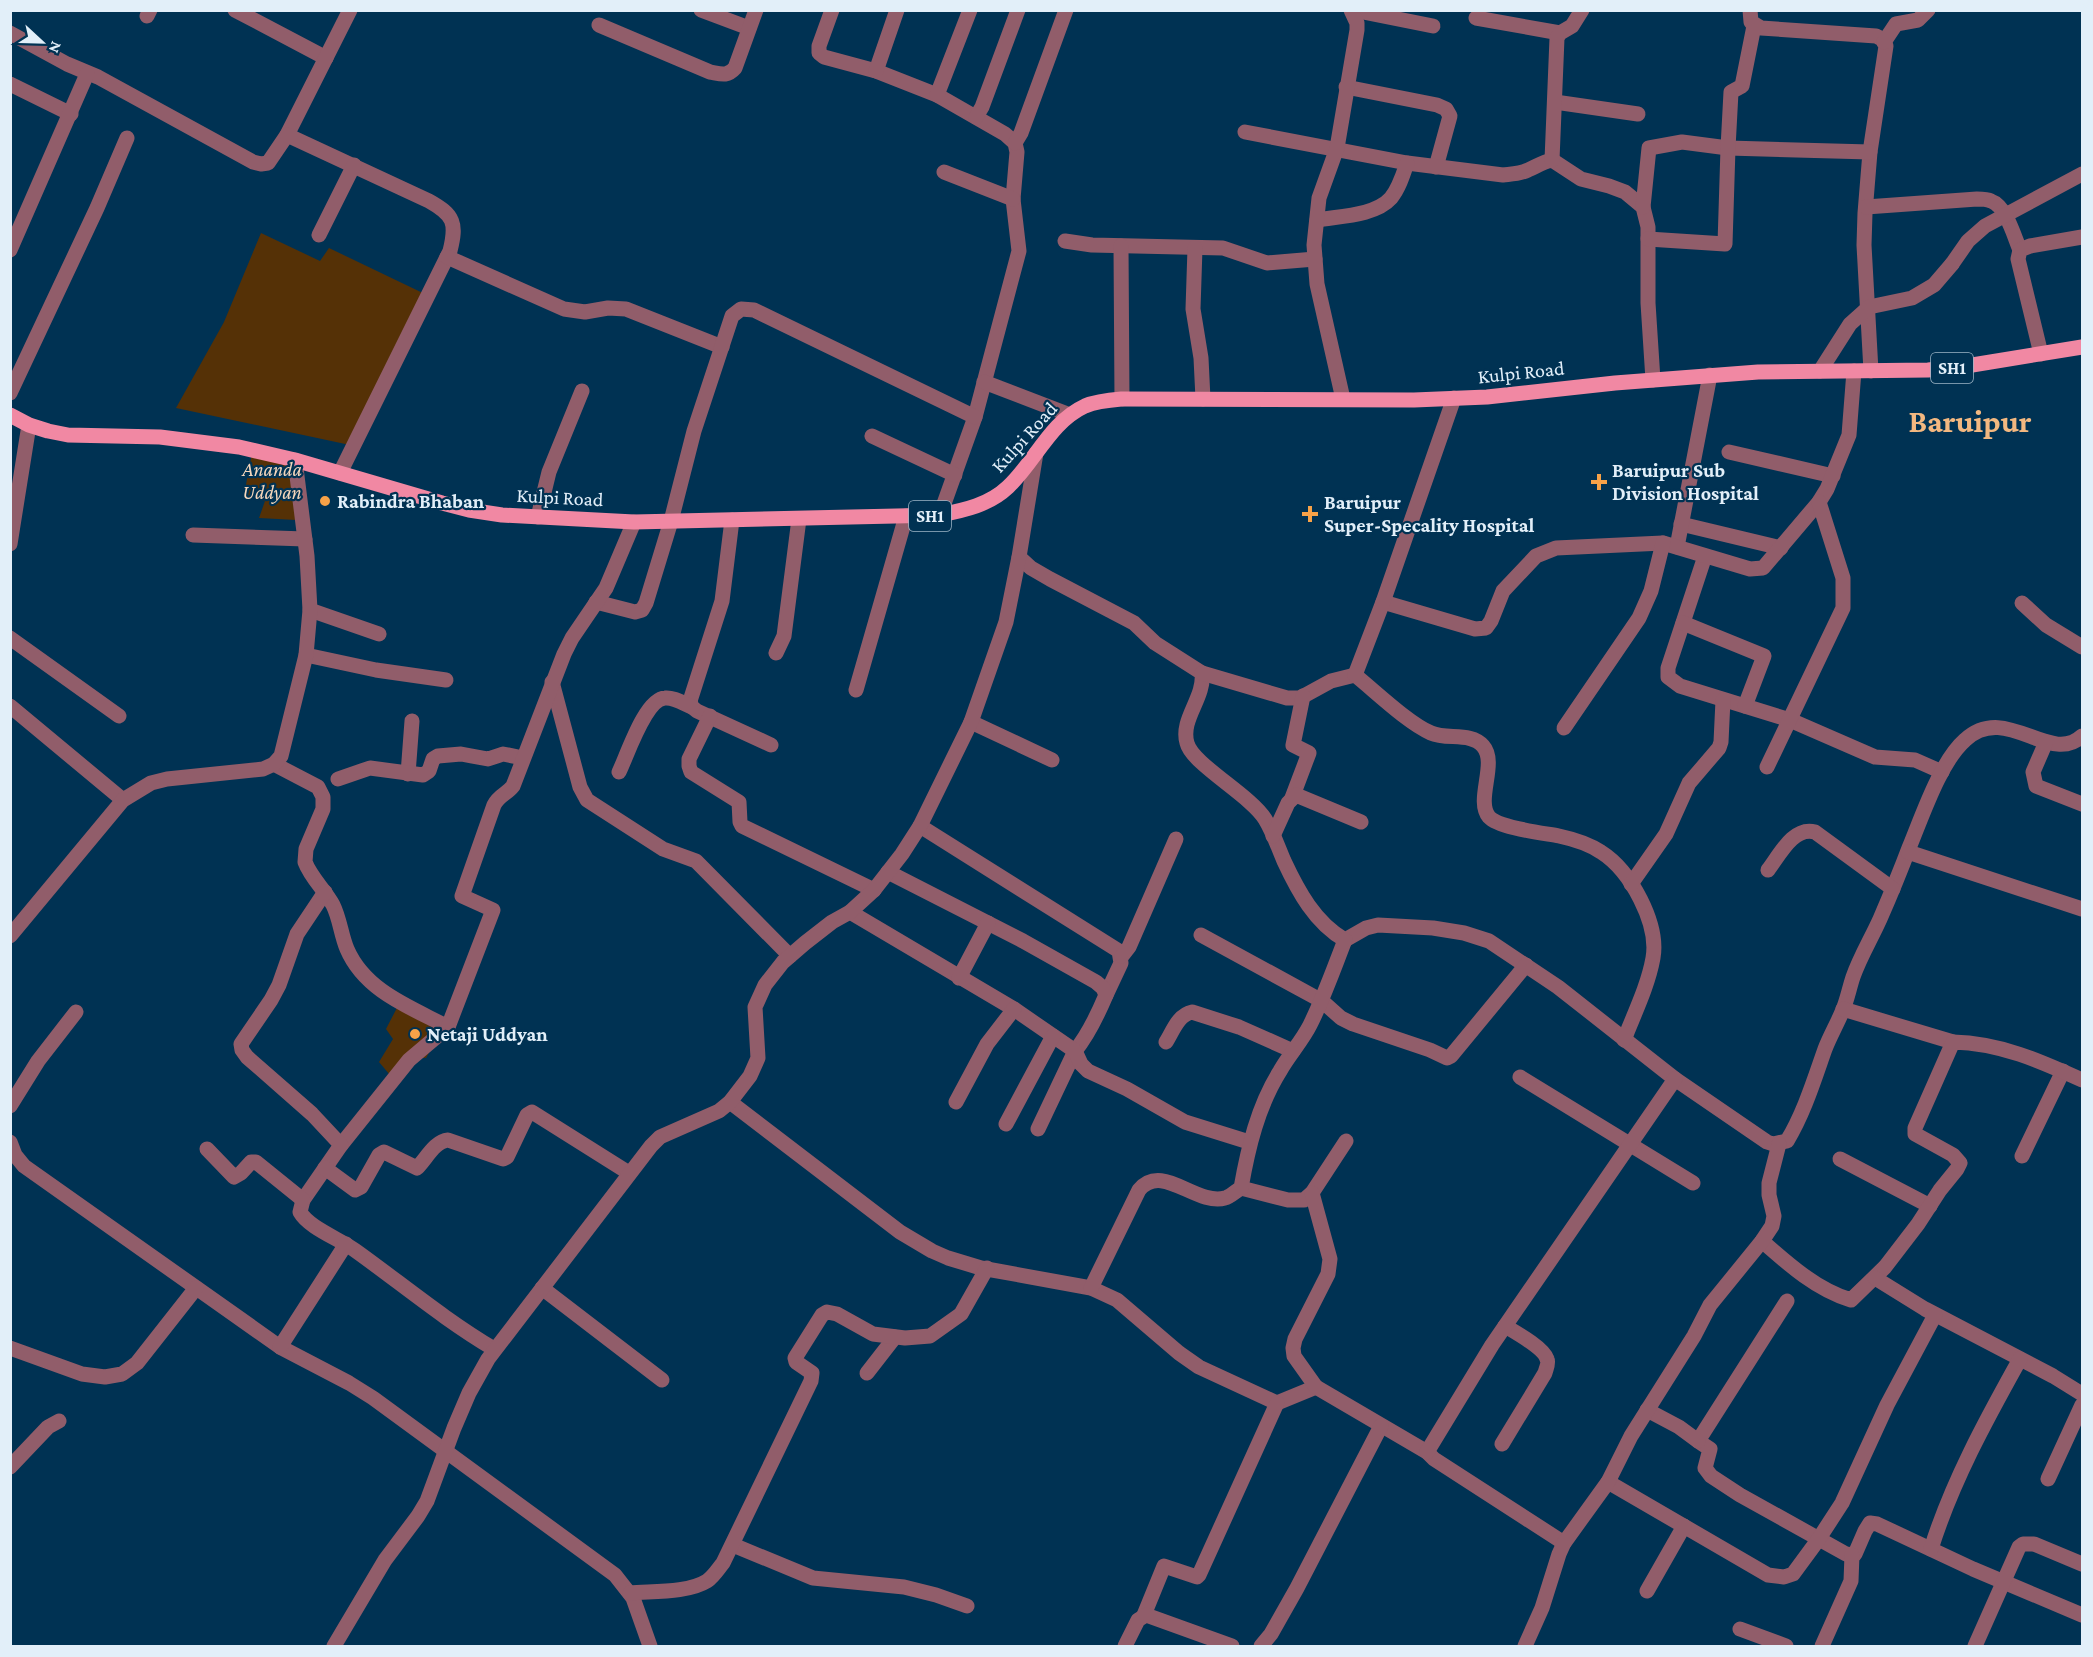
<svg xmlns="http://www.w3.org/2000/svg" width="2093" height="1657" viewBox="0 0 2093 1657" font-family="'Crimson Pro',serif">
  <rect width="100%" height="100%" fill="#003253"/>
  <g fill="#553106">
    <path d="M261,233L320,261L329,248L427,295L350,445L176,408L224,322Z"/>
    <path d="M252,453L282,460L295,471L296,520L259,518L265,501L244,495Z"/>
    <path d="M400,1002L442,1029L426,1058L414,1057L390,1075L379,1062L393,1039L386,1029Z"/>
  </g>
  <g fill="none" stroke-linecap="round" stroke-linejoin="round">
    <g stroke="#915d6a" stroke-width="15">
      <path d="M235,10L326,58"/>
      <path d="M701,10L749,28"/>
      <path d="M832,10L819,46V53L824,57L876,71L937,95L1005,134L1015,143L1017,152L1013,199L1019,251L975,417L940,515"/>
      <path d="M1353,10L1433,26"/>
      <path d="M1750,10L1751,22L1761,28L1876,36L1882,39L1886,46L1870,152L1865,213L1864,245L1871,371"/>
      <path d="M147,16L150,10"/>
      <path d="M1476,18L1560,33"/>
      <path d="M599,25L710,72C721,74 727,77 735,68L756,10"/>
      <path d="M10,33L67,64L98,77L253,162L261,164L268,163L287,135L350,10"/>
      <path d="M1884,42L1896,24L1918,20L1928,10"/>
      <path d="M876,71L897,10"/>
      <path d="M10,84L71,114"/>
      <path d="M1346,87L1437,105L1446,109L1450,116L1436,167"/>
      <path d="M937,95L970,10"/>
      <path d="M1555,102L1638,114"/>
      <path d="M976,117L982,107L1018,10"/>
      <path d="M1245,132L1407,163L1503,175C1512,174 1520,174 1528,170C1537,166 1543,162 1552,160L1581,179L1609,186L1625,192L1643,207L1648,227V303L1653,380"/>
      <path d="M287,135L429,201C454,215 457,223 450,251L340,473"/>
      <path d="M1015,143L1021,133L1066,10"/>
      <path d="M1552,160L1557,38L1560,33L1572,26L1582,10"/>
      <path d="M944,172L1013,199"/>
      <path d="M1643,207L1649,148L1682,142L1728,148L1870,152"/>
      <path d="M1866,207L1977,199C1981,199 1987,199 1991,201C2006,206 2014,236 2020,250"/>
      <path d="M1317,220C1339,216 1375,216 1391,198C1399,188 1403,175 1407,163"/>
      <path d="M319,235L354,165"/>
      <path d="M1648,239L1725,244L1728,148L1731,92L1742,86L1754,26"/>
      <path d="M1065,241L1092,245L1223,248L1267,263L1315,259"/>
      <path d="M1121,246L1122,399"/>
      <path d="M1195,248L1193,309L1201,358L1203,399"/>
      <path d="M10,250L87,74"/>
      <path d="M447,257L564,309L585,312L608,308L626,309L722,347"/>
      <path d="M2041,354L2018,259L2020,250L2030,246L2082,237"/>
      <path d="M1820,371L1850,324L1869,307L1912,298L1934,285L1952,264"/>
      <path d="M984,382L1070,415"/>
      <path d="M10,393L97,208L127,138"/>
      <path d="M1343,399L1317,284L1314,245L1319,198L1337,148L1357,30V23L1351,10"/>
      <path d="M872,436L955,475"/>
      <path d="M1729,452L1833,476"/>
      <path d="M538,517L549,472L582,391"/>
      <path d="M732,520L722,601L690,701L692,707L697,711L771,745"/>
      <path d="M1681,524L1781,548"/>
      <path d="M193,535L305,539"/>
      <path d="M10,544L29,425"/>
      <path d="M1677,547L1710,375"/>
      <path d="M1705,556L1668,668V677L1680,686L1790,720L1875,757L1915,760L1942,772"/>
      <path d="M1019,557L1031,568L1050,579L1134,623L1155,643L1202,673C1205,698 1180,719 1187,743C1192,764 1250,795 1265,819C1273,832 1278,847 1284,861C1298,891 1315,923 1345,940L1366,928L1378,925L1433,928L1464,933L1489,941L1558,987L1675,1079L1767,1142L1773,1144L1787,1141C1804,1113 1814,1080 1825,1049C1830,1036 1837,1024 1842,1012C1847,1001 1849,989 1853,977C1860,957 1871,939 1880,919C1890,896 1900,872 1909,848C1922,817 1940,762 1965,740C2006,702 2050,766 2082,736"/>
      <path d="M596,602L635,612L642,610L646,603L671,521L694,431L732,316L741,309L754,310L975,417"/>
      <path d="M1383,602L1475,629L1486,628L1491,621L1503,591L1536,556L1556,548L1663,543L1750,569L1763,568L1819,502L1827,489L1849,435L1854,371"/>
      <path d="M2022,603L2046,625L2082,647"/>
      <path d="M310,610L379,634"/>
      <path d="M1683,623L1764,656L1745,706"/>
      <path d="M10,638L119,716"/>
      <path d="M776,653L784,636L799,519"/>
      <path d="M306,655L376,670L446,680"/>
      <path d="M1202,673L1287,698H1300L1331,681L1355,675"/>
      <path d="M1355,675C1376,692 1408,723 1431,733C1447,740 1471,732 1483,746C1498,763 1475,800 1489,817C1499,828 1543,833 1559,836C1573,839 1589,844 1601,852C1631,871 1659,924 1653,958C1648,986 1634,1014 1624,1040"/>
      <path d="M1355,675L1383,602L1454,398"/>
      <path d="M552,682L580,787L587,800L663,849L696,861L790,956"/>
      <path d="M856,690L906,516"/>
      <path d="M10,706L123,800"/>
      <path d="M710,716L689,759V766L691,772L739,802L740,822L742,826L874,890"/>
      <path d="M971,722L1052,760"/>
      <path d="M1564,728L1639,618L1651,591L1663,543"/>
      <path d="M2046,742L2033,772L2036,786L2082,804"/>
      <path d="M274,764L318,787L323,797V809L306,849L305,862C311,878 325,890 333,905C340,919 341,935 347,949C365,991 410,1007 448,1027L409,1060L341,1145"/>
      <path d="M1767,767L1843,608V578L1819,502"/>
      <path d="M619,772C627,756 645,699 665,698C674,697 684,704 692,707"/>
      <path d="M408,774L412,721"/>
      <path d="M338,779L370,768L423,775L429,771L433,759L438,756L461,754L488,759L503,754L523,758"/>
      <path d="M1292,798L1309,753L1293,745L1303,696"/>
      <path d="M920,826L1119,951L1121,963L1106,995"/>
      <path d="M1273,836L1288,803L1296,795L1361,822"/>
      <path d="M1908,852L2082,909"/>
      <path d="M1768,870C1779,856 1793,826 1815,832L1893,889"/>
      <path d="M888,872L1023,941L1096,982L1103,988L1106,995C1098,1014 1088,1035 1075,1051L1038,1129"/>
      <path d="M1631,884L1666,834L1689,783L1719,748L1721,742L1723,700"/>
      <path d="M325,892L297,934L279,985L271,1000L241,1044L242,1050L247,1057L312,1114L341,1145L303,1200L300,1212C309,1228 340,1239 356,1251C402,1284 445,1320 494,1349"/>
      <path d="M850,912L1014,1009L1075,1051L1081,1064L1088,1071L1127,1089L1185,1122L1249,1142"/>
      <path d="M1201,935L1322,1001L1341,1018L1353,1024L1430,1050L1447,1058L1451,1056L1526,965"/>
      <path d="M10,936L123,800L151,783L167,779L263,769L274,764L281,756L306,655L310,610L307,556L295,460"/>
      <path d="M1122,956L1129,947L1176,839"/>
      <path d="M959,978L988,923"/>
      <path d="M1843,1009L1953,1042"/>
      <path d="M448,1027L493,910L462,896L494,805C499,795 507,794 513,786L564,654L572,638L606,588L634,522"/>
      <path d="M1166,1042C1173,1031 1178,1015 1192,1012L1239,1027L1293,1051"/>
      <path d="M1520,1077L1693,1183"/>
      <path d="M730,1102L900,1232L932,1251L948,1258L981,1268L1091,1288L1117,1300L1179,1353L1199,1367L1277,1403L1316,1387"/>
      <path d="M956,1102L987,1044L1014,1009"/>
      <path d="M10,1106L38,1061L76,1012"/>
      <path d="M1006,1124L1053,1036"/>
      <path d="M10,1142L15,1155L24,1166L280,1347L349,1383L373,1398L615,1575L633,1598L650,1646"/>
      <path d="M207,1149L234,1177L241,1173L251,1162H256L303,1200"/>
      <path d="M2022,1156L2063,1071"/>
      <path d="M1840,1159L1930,1206"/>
      <path d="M325,1168L355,1190L361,1187L379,1155L384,1152L417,1168C426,1159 435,1141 448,1140L503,1159L507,1157L527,1115L532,1112L629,1173"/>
      <path d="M1241,1188L1288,1200H1304L1312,1193L1346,1141"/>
      <path d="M1312,1193L1330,1259L1328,1274L1295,1339L1293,1348L1294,1356L1316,1387L1427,1452L1434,1459L1564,1543"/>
      <path d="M1762,1241C1788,1264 1817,1290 1851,1300L1885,1267L1918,1224L1940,1190L1957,1169L1960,1163L1953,1155L1915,1134V1128L1953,1042C2000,1043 2040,1061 2082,1080"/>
      <path d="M1875,1278L1925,1309L2053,1376L2082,1394"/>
      <path d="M542,1288L662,1380"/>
      <path d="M1091,1288L1139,1190C1162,1162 1196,1206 1225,1198C1230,1197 1236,1191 1241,1188C1248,1148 1258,1106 1280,1071C1289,1055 1302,1041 1310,1025C1324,997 1334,968 1345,940"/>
      <path d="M1787,1301L1698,1441L1710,1449L1705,1468L1711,1476L1740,1495L1846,1554L1852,1555L1855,1554L1865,1531L1870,1523L1877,1524L1973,1569L2082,1615"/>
      <path d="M280,1347L346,1244"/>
      <path d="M10,1348L82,1374L105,1377L122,1374L137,1363L196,1288"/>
      <path d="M867,1373L895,1337"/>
      <path d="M1647,1410L1679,1427L1698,1441"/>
      <path d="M1502,1444L1545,1373C1546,1369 1549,1363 1547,1359C1544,1348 1515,1332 1505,1326"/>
      <path d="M1427,1452L1492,1345L1675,1079"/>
      <path d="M10,1467L48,1427L59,1421"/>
      <path d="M2048,1479L2082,1405"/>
      <path d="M1608,1482L1768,1575L1784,1577L1793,1574L1818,1540L1842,1503L1887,1405L1935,1315"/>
      <path d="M733,1545L813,1578L904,1587L936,1595L967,1606"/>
      <path d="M1931,1549C1952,1482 1986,1420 2020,1359"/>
      <path d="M1647,1591L1684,1526"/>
      <path d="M630,1593C652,1591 688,1593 707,1581C714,1576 718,1569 723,1563L811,1381L812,1373L796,1362L795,1358L822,1315L827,1312L837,1314L873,1334L905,1338L930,1336L961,1314L987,1268"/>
      <path d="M1144,1615L1164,1566L1197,1577L1199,1575L1277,1403"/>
      <path d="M1740,1629L1786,1646"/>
      <path d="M334,1646L385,1560L418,1516L427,1501L454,1428L469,1393L488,1359L651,1146L660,1137L719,1111L730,1102L750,1076L758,1058L755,1007L765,985L783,962L805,943L832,922L850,912L874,890L902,854L920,826L971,722L1006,622L1019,557L1036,453"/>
      <path d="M1125,1646L1138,1620L1146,1615L1232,1646"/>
      <path d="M1261,1646L1271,1634L1297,1588L1381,1426"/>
      <path d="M1525,1646L1542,1608L1559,1554L1564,1543L1608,1482L1631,1436L1694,1336L1710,1305L1762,1241L1772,1226L1774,1216L1769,1195V1183L1779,1144"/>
      <path d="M1822,1646L1851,1581L1852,1555"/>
      <path d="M1975,1646L2019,1547L2023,1544H2034L2082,1564"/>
    </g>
    <path stroke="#f188a3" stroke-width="15" d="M10,415L29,425L48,431L68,435L160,437L239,447L295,460L442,503L469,510L502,515L634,522L940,515C965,510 989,505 1008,487C1035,462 1050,422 1085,406C1097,401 1110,400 1122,399L1414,400L1487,397L1615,383L1758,372L1928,370L1960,367L2082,347"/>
    <path stroke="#915d6a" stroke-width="15" d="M1952,264L1968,241L1985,226L2082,174"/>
  </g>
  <g fill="#f7a248" stroke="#003253" stroke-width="2">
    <path d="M1596 473h6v6h6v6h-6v6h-6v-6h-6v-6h6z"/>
    <circle cx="325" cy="501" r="6"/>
    <path d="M1307 505h6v6h6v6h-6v6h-6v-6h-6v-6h6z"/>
    <circle cx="415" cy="1034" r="6"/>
  </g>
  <g text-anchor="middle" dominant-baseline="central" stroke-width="4.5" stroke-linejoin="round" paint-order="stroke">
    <g fill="#003253" stroke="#9eb6c7" stroke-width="1.5">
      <rect x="1931" y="353" width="42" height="30" rx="4.5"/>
      <rect x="909" y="501" width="42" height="30" rx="4.5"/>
    </g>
    <g font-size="18" font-weight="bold" fill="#e2eff9">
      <text x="1952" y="368">SH1</text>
      <text x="930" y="516">SH1</text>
    </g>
    <g font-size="20" fill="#e2eff9" stroke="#003253">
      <text transform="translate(1521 372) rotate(-6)">Kulpi Road</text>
      <text transform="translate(1024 437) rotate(-48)">Kulpi Road</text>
      <text transform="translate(560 497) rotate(3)">Kulpi Road</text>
    </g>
    <g font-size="20" font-style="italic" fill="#f5d7bc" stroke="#003253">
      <text x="272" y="469">Ananda<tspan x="272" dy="23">Uddyan</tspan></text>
    </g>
    <g font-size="20" font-weight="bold" fill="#e2eff9" stroke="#003253" text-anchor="start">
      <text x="1612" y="470">Baruipur Sub<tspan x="1612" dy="23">Division Hospital</tspan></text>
      <text x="337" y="501">Rabindra Bhaban</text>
      <text x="1324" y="502">Baruipur<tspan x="1324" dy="23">Super-Specality Hospital</tspan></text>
      <text x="427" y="1034">Netaji Uddyan</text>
    </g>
    <g font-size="32" font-weight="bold" fill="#f3b880" stroke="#003253">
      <text x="1970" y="421">Baruipur</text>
    </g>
  </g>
  <rect width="2093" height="1657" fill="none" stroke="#e2eff9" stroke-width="24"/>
  <g transform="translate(42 42) rotate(112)" stroke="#003253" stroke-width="4.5" paint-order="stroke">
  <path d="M0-4.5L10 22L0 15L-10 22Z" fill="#e2eff9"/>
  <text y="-9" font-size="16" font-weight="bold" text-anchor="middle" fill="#e2eff9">N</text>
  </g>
</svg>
